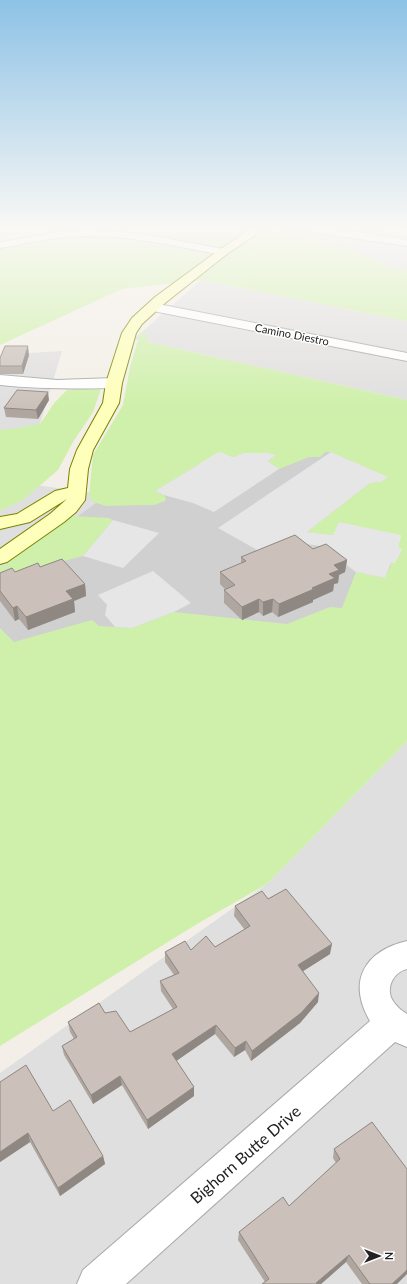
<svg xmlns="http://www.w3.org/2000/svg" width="407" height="1284" viewBox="0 0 407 1284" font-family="Lato,sans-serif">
  <rect width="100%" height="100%" fill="#f3efe8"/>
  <g fill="#e0dfdf">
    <path d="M287,227H371L377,231L407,236V270L392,268L350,249L283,230Z"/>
    <path d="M201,280L407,321V400L134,339Z"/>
    <path d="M62,351L22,483L106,495L5,571L0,573V355Z"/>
    <path d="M407,741V1284H0V1073L267,884Z"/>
  </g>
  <path fill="#d0d0d0" d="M293,433L407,479L378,638L0,662V573L5,571L106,495Z"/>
  <g fill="#cff0ab">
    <path d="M49,227H286L284,230L350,249L392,268L407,270V321L201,280L122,289L0,345V242L35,236Z"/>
    <path d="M371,227H407V236L377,231Z"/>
    <path d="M140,333L147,334V342L407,400V741L267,884L197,924L0,1046V628L14,642L92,620L99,626L132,628L174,612L287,624L330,607L342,608L356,572L385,578L399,548L398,547L401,535H333L307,532L370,483L381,482L387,477L331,452H325L320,457H309L279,469L268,461L276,455L244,453L233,457L219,452L155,491L164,495L166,499L165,501L154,505H145L106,506L93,502L89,495L93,455L123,405L130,367Z"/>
    <path d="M92,388L101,389L93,412L73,442L58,470L23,500L0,511V430L18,428L40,424L55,402L67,390Z"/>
    <path d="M73,516L109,518L113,520L83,556L56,563L0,587V567L4,566L55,524Z"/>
  </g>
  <g fill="#e6e6e6">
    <path d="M219,452L233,457L244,453H268L276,455L268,461L279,469L214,512L193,503L164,495L155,491Z"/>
    <path d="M331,452L388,477L381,482L370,483L307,532L333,535L339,522L401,535L398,547L402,549L401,552L395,563H391L385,578L356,572L321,546L291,542L268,556L218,528Z"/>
    <path d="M113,520L159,533L123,568L83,556Z"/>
    <path d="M153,571L191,603L174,612L132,628L115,627L105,615L107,605L98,595Z"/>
  </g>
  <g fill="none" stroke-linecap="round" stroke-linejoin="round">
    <defs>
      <g id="street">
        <path d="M294,227H323L407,240V246L299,230Z"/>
        <path d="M90,229L148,235L223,249L227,250L229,252L227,254L223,255C179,247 135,236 90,236C60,235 30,243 0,248V242L63,231Z"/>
        <path d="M153,303L407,353V361L148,310L146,307L148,304Z"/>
        <path d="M0,375L57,380L114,378L119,380L122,383L119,386L114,388C76,389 38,389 0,385Z"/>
        <path d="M407,941V969C393,972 385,989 393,1001C397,1007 402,1011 407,1014V1047L395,1042L126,1284H77L83,1270L370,1021C347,982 364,951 407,941Z"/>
      </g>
      <path id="secondary" d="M254,227H267L227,254L165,303L142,324L136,333L122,383L119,403L93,450L88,469L85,500L76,512L64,522L7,562L0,564V549L50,514L67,499L30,522L0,529V517L17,514L55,491L68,488L70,469L77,450L103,403L106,383L122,333L132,318L155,297L219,250Z"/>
    </defs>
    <use href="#street" stroke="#a9a9a9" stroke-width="2"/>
    <use href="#secondary" stroke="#788200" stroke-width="2"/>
    <use href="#street" fill="#fff" fill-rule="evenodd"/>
    <use href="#secondary" fill="#feffba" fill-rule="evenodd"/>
  </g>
  <g fill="#afa6a0">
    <path d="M29,355L23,374H0V358Z"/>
    <path d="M49,400L38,419L6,417L4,408Z"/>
    <path d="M313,549L347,560L345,572L339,575L338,583L334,584L333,591L313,600V602L278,617L272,612L263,616L259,612L242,620L224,603V590L225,589L220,584V572L241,564V557Z"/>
    <path d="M40,567L85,584L86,596L74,601L75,612L28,630L19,619L15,621L0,601V573L15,572Z"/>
    <path d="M268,899L330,954L303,971L318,1002L300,1023L251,1061L245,1050L234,1057L215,1034L176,1061L194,1096L148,1129L122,1085L93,1104L64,1055L62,1046L74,1039L70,1032L68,1022L105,1013L130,1032L173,1009L161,991L160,981L174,975L165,962V952L191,950L215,947L245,930L234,916L235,906Z"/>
    <path d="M0,1082L53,1111L103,1156L105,1164L60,1196L30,1142L0,1162Z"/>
    <path d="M372,1122L397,1284H362L346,1262L321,1284H262L265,1282L238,1240L239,1232L289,1206L336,1163L333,1158L334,1149Z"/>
  </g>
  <g fill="#8e8782">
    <path d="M28,346L29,355L23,374L22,366Z"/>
    <path d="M48,392L49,400L38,419L36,410Z"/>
    <path d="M347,560L345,572L339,575L338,583L334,584L333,591L313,600V602L278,617L279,604L312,588L329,574L334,565Z"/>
    <path d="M85,584L86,596L74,601L75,612L28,630L26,617L66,591Z"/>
    <path d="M259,599V612L242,620V607Z"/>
    <path d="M273,599L272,612L263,616V602Z"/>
    <path d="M17,606L19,619L15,621L13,608Z"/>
    <path d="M332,944L330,954L297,975L298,965Z"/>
    <path d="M319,993L318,1002L300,1023L251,1061L252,1051Z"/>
    <path d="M216,1025L215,1034L172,1064V1054Z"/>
    <path d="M246,1041L245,1050L234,1057L235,1048Z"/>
    <path d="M120,1076L122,1085L93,1104L91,1095Z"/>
    <path d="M194,1087V1096L148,1129L147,1120Z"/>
    <path d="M28,1133L30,1142L0,1162V1152Z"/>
    <path d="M103,1156L105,1164L60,1196L58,1188Z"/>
    <path d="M349,1255L346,1262L321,1284H316V1283Z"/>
    <path d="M407,1270V1274L397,1284H392Z"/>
  </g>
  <g fill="#cbc1ba" stroke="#8e8782">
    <path d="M5,346H28L22,366H0V358Z"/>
    <path d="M17,390L48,392L36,410L4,408Z"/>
    <path d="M295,535L313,549L326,544L347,560L334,565L339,570L329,574L335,578L312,588L314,589L279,604L273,599L263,602L259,599L242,607L224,590L235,585L220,572L246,561L241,557Z"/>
    <path d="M62,559L85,584L66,591L73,599L26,617L17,606L13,608L0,591V573L12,568L15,572L38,563L40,567Z"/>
    <path d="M286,889L332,944L298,965L319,993L301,1013L252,1051L246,1041L235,1048L216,1025L172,1054L194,1087L147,1120L120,1076L91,1095L62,1046L77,1037L68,1022L99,1003L105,1013L116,1011L130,1032L177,1007L160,981L179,973L165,952L185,941L191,950L206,936L215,947L250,926L235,906L262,891L268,899Z"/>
    <path d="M26,1065L53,1111L70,1100L103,1156L58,1188L28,1133L0,1152V1082Z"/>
    <path d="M372,1122L407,1169V1270L392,1284H370L349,1255L316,1283L317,1284H262L269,1279L239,1232L283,1197L289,1206L340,1159L334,1149Z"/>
  </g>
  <linearGradient id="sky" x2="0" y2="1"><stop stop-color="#8dc2e6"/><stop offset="0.56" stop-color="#faf8f5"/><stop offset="1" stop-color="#faf8f5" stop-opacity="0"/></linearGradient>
  <rect width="407" height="407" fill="url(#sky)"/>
  <g text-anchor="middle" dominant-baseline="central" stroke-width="3" stroke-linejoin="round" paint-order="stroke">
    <g font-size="11" fill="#222" stroke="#fff">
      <text transform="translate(292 334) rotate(11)">Camino Diestro</text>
    </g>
    <g font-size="16" fill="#222" stroke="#fff">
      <text transform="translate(245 1154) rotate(-41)">Bighorn Butte Drive</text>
    </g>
  </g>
  <g transform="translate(379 1256) rotate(90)" stroke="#ffffff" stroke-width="3" paint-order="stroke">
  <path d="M0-3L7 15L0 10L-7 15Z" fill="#222222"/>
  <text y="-6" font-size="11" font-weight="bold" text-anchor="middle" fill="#222222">N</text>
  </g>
</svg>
